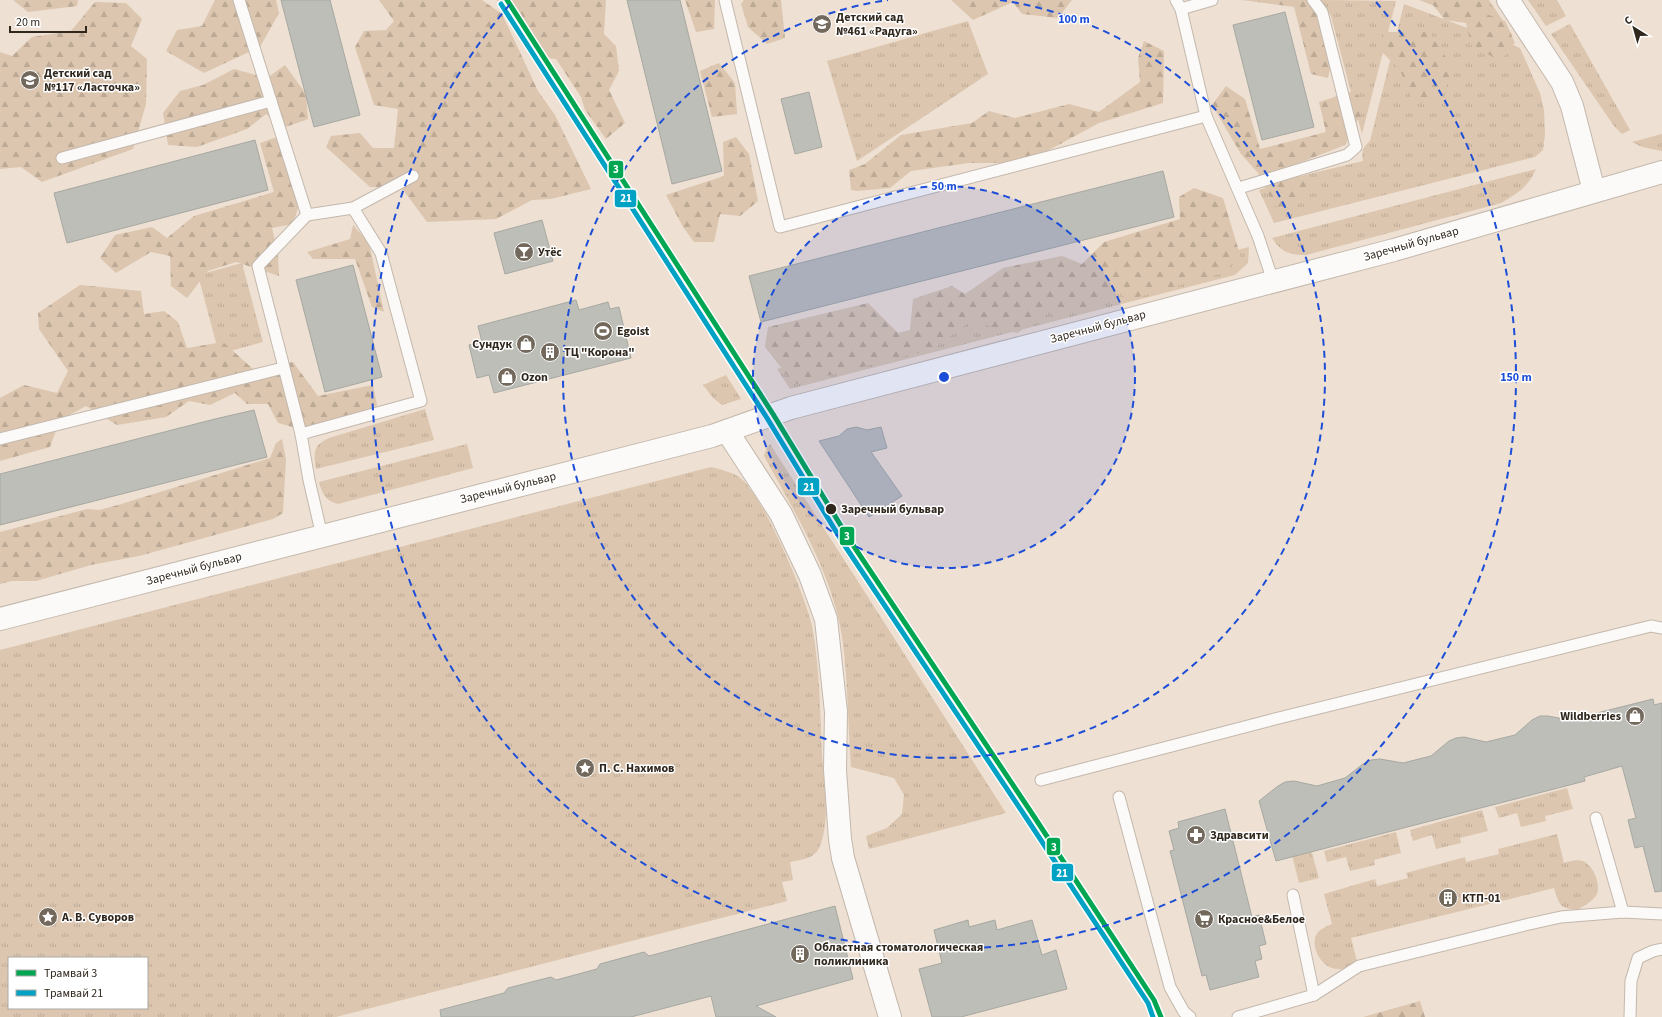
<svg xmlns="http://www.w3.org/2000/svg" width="1662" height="1017" viewBox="0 0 1662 1017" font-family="'Source Sans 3',sans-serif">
  <defs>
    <pattern id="grass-tufts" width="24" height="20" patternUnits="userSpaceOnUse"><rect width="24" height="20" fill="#dcc6af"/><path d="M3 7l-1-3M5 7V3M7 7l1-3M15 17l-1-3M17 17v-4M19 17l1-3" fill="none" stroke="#bdaa96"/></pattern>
    <pattern id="forest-firs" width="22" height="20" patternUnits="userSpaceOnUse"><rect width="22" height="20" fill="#dcc6af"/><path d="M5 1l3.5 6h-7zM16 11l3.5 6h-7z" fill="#bdaa96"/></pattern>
  </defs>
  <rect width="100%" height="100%" fill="#eee0d2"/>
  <g fill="url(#grass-tufts)" fill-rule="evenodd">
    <path d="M1321,0L1396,1L1362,134L1331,16Z"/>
    <path d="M1419,0H1489L1513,36Z"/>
    <path d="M1528,0H1557L1566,16L1546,26Z"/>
    <path d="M1404,4L1520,48L1540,93L1544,110L1545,135L1543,150L1535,157L1274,223L1259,190L1305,175L1363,161C1361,151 1363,147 1370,141Z"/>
    <path d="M968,21L988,74L857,161L827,61Z"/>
    <path d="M1570,24L1630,130L1622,134L1614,126L1551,34Z"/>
    <path d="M1662,134V151L1642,147L1632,142Z"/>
    <path d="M1536,169C1528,187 1518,193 1501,203L1306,255C1289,255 1281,252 1272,238Z"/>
    <path d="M1249,247L1248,263L1235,275L790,389L777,369Z"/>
    <path d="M242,263L263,342L219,354L198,275Z"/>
    <path d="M726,375L741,399L722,405L713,398L703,385Z"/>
    <path d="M425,409L434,440L316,469C314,453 312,446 329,438Z"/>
    <path d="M467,444L473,468L338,504C326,501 322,494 319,482Z"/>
    <path d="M770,444L1006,813L869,849L866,836L887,828L902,814L904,795L894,778L851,767C848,726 848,684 843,643C834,575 796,515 764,456L766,449Z"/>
    <path d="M711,467C720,469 731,472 739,477C762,492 806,597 812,626C820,668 820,712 822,755C824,784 831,822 819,848C814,859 800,860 790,862L793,880L782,882L787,901L336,1017H0V650ZM9,958H147V1008H9Z"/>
    <path d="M1567,788L1573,809L1545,816L1546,821L1521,827L1517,813L1499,818L1495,807Z"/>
    <path d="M1482,810L1488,831L1460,838L1461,843L1436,849L1432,835L1413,841L1410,830Z"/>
    <path d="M1396,832L1401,853L1374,860L1375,865L1350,871L1346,857L1327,862L1324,851Z"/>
    <path d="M1557,834L1564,863C1570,861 1577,859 1583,861C1593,865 1601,884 1597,894C1593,901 1584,906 1577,910C1559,908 1559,904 1554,888L1351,938L1357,961C1351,965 1345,970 1337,969C1322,969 1308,945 1318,932C1321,929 1327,926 1332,924L1324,894L1375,879L1377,886L1408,878L1406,873L1465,857L1466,862L1499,854L1498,849Z"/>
    <path d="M1311,850L1319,878L1299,883L1292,855Z"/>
  </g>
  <g fill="url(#forest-firs)">
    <path d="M13,0H78L77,6L28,12Z"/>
    <path d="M215,0H276L279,13L260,47L204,73L166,51L177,30L202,26Z"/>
    <path d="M379,0H482L502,14L538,91L555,115L591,189L551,199L532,200L496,219L427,222L401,187H370L326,147L331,136L360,133L373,148H394L398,109L374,105L355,47L364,31L386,30L394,21Z"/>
    <path d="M497,0H606L604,34L616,46L619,71L609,90L625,123L606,139L585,110L581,97L556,59L535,57Z"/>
    <path d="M685,0H715L714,29L696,32Z"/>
    <path d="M744,0H781L785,38L767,44L748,27L741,4Z"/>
    <path d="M951,0H1072L1058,18L1022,14L1013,2L973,20Z"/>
    <path d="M1242,0H1309L1334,51L1328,78L1311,74L1294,7Z"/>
    <path d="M1429,0H1480L1486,14L1505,21L1515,43L1500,61L1471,45L1466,23L1445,20Z"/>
    <path d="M95,2L126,3L142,19L131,46L147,59L146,104L133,149L42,182L21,167L0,169V52L12,56L32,37L71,31Z"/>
    <path d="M1383,32H1429L1452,66L1443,101H1413L1400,70L1380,50Z"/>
    <path d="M1144,41L1164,51L1163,103L1099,123L1025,163H969L911,171L890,188L857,191L851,190L849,170L865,164L901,135L972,123L989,111L1015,118L1069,104L1099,112L1140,82L1138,58Z"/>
    <path d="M719,63L735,83L737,114L712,117L700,71Z"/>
    <path d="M285,65L306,94L308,119L283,128L266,114L247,129L197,147L168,145L163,113L180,91L203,85L234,69L267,78Z"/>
    <path d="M1226,86L1245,99L1260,149L1326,132L1319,102L1353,91L1366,104L1345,145L1294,165L1307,185L1296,207L1274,206L1258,173L1241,154L1212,105Z"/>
    <path d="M277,137L301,198L293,224L272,228L278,254L279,276L236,262L208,271L187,298L171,286L170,256L151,252L116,273L100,258L115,235L152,227L167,238L194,216L274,192L260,143Z"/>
    <path d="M736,137L749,154L758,201L740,216L720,214L714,242H694L683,227L666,195L724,176L723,142Z"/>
    <path d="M1194,188L1223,198L1241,258L1218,274L1128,300L1115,289L1085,311L1050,312L1017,333L971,321L933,349L794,384L765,347L768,327L868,303L898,333L910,330L913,299L952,286L965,294L1003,268L1062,256L1082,264L1104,242L1180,219L1179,197Z"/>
    <path d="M353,225L369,243L384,312L372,307L355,259H313L307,252L350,239Z"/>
    <path d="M80,285L141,291L144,314L164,311L178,322L187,348L223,342L253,369L293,362L318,396L373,385L377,405L359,418L296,428L278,423L268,404H247L235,393L210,405L189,401L166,417L117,425L86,406L60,420L50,447L0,461V398L24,385L57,393L68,371L39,329L38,313Z"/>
    <path d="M282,439L286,459L283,513L273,519L139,556L91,565L36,581H12L0,584V532L87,509L99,510L118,505L270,458L276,443Z"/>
    <path d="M1420,1001L1425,1017H1363Z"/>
  </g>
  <g fill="#bdbeb8" stroke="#a6a8a2">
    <path d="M281,0H330L360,115L314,127Z"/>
    <path d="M627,0H680L722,171L672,184Z"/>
    <path d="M1285,12L1314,127L1262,140L1233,25Z"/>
    <path d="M809,92L822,147L795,154L781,99Z"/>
    <path d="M255,140L268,190L67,243L54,193Z"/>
    <path d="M1163,171L1174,217L761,322L749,276Z"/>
    <path d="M542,220L553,261L505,274L494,233Z"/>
    <path d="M353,265L382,377L325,392L296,280Z"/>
    <path d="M576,300L579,310L608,302L610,309L619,307L631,358L494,393L489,375L477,378L469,345L482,342L478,326Z"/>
    <path d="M254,410L267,457L0,525V474L215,419Z"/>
    <path d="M856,427L867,430L881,427L887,448L871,452L902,496L869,517L819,441L839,436L847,429Z"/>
    <path d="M1653,699L1654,705L1662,703V891L1655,892L1643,846L1635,848L1628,820L1636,818L1622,766L1584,777L1585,781L1276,861L1259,801L1278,786L1285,782L1294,781L1317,786L1345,778L1363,764L1371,760L1380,759L1403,763L1431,756L1449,741L1456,738L1464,737L1486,742L1515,735L1532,720L1540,716H1548L1569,720Z"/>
    <path d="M1225,809L1252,917L1259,915L1266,944L1259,946L1262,959L1255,961L1259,977L1210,990L1206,975L1202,976L1170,851L1174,850L1169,831L1179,828L1178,822Z"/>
    <path d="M835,906L853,979L756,1006L776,1017H716L711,996L631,1017H441L440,1010L504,993L508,988L551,977L556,980L597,969L600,964L644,952L649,956Z"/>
    <path d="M968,920L969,927L995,920L997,930L1032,920L1042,955L1056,950L1067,989L961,1017H932L919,969L942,963L934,930Z"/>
  </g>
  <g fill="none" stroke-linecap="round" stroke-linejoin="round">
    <defs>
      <g id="lane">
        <path d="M239,0L307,215L258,266L301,434L309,480L322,536"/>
        <path d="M725,0L780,227L1206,116"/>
        <path d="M1176,0L1181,9L1206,116L1258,236L1273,281"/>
        <path d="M1181,9L1212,0"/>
        <path d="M62,158L271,101"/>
        <path d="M1239,188L1347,155L1356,147L1322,12L1313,0"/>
        <path d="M353,208L413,176"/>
        <path d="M301,434L421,401L381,253L353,208L307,215"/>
        <path d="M0,439L283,368"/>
        <path d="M1041,780L1271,720L1651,626L1662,628"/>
        <path d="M1119,797L1170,987L1184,1012L1190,1017"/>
        <path d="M1596,818L1623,912"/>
        <path d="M1293,895L1314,995"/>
        <path d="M1238,1017L1314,995L1359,966L1525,925L1561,917L1623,912L1662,914"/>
        <path d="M1630,1017L1631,981L1638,958L1653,951L1662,949"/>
      </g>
      <g id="street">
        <path d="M1508,0L1562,82L1572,106L1594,191"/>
        <path d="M727,431L781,514L810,575L826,619L836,712L835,770L840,839L843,858L890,1017"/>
      </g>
      <path id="secondary" d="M0,619L712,436L791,408L1394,250L1662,172"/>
    </defs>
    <use href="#lane" stroke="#c3b8ad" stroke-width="13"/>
    <use href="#street" stroke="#c3b8ad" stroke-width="24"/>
    <use href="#secondary" stroke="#c3b8ad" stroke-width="24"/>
    <use href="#lane" stroke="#fcfaf8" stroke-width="11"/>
    <use href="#street" stroke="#fcfaf8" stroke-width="22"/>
    <use href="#secondary" stroke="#fcfaf8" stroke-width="22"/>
    <defs>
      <path id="tram-1" d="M507,0L773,414L849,539L1035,818L1154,1000L1161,1017"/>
      <path id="tram-2" d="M501,4L767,418L843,543L1029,822L1148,1003L1153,1017"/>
    </defs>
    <use href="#tram-1" stroke="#fff" stroke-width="8"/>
    <use href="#tram-2" stroke="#fff" stroke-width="8"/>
    <use href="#tram-1" stroke="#00a651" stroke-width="5"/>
    <use href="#tram-2" stroke="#02a2c5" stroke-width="5"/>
  </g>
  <circle cx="944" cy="377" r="191" fill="#1d4ed8" fill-opacity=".12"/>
  <g fill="none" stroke="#1d4ed8" stroke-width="2" stroke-dasharray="7 5">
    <circle cx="944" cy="377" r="191"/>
    <path d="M1000 0A381 381 0 1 1 888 0"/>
    <path d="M1376 2A572 572 0 1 1 512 2"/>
  </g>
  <defs>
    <symbol id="school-disc" viewBox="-11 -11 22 22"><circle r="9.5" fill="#72685c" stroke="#fff"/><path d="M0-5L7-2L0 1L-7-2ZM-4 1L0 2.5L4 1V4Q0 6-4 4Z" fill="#fff"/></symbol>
    <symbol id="bar-disc" viewBox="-11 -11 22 22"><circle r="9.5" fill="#72685c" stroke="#fff"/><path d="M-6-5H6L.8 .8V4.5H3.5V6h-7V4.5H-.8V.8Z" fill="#fff"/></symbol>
    <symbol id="stadium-disc" viewBox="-11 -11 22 22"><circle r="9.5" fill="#72685c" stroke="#fff"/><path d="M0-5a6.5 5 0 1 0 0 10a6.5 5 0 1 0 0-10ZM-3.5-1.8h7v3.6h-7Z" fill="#fff"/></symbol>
    <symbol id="shop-disc" viewBox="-11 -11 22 22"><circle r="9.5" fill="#72685c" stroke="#fff"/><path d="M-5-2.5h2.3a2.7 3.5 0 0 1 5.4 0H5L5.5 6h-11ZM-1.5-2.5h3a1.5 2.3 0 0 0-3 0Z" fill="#fff"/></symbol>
    <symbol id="building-disc" viewBox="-11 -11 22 22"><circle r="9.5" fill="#72685c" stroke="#fff"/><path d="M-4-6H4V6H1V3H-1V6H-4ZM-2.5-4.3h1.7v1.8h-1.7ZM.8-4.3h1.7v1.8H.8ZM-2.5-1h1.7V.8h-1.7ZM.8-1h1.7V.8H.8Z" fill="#fff"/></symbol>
    <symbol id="sight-disc" viewBox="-11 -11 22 22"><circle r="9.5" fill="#72685c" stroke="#fff"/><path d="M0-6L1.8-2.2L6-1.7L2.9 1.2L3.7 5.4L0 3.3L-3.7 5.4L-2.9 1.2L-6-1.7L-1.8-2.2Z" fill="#fff"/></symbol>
    <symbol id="pharmacy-disc" viewBox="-11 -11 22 22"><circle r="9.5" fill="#72685c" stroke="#fff"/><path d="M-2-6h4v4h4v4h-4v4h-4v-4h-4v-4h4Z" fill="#fff"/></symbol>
    <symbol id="supermarket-disc" viewBox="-11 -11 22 22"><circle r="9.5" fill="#72685c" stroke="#fff"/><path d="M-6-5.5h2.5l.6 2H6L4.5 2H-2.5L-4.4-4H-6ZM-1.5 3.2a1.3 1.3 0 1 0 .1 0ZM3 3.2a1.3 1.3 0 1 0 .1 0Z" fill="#fff"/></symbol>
  </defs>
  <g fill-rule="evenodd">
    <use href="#school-disc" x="811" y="13" width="22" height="22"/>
    <use href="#school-disc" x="19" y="69" width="22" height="22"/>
    <use href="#bar-disc" x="513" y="241" width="22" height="22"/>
    <use href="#stadium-disc" x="592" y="320" width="22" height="22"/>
    <use href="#shop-disc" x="515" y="333" width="22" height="22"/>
    <use href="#building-disc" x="539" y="341" width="22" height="22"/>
    <use href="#shop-disc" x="496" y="366" width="22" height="22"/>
    <use href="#shop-disc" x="1624" y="705" width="22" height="22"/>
    <use href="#sight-disc" x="574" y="757" width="22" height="22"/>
    <use href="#pharmacy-disc" x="1185" y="824" width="22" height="22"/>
    <use href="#building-disc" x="1437" y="887" width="22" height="22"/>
    <use href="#sight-disc" x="37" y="906" width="22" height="22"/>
    <use href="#supermarket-disc" x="1193" y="908" width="22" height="22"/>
    <use href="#building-disc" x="789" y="943" width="22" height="22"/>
  </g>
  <circle fill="#30271d" stroke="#fff" stroke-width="1.5" cx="831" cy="509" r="6"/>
  <g text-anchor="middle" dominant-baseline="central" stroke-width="3" stroke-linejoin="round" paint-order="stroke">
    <g font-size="12" font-weight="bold" fill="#30271d" stroke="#fff" text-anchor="start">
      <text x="836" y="17">Детский сад<tspan x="836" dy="14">№461 «Радуга»</tspan></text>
      <text x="44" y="73">Детский сад<tspan x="44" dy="14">№117 «Ласточка»</tspan></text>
      <text x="538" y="252">Утёс</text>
      <text x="617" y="331">Egoist</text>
      <text x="512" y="344" text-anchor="end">Сундук</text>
      <text x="564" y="352">ТЦ "Корона"</text>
      <text x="521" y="377">Ozon</text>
      <text x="1621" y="716" text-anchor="end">Wildberries</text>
      <text x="599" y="768">П. С. Нахимов</text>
      <text x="1210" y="835">Здравсити</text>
      <text x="1462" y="898">КТП-01</text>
      <text x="62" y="917">А. В. Суворов</text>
      <text x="1218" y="919">Красное&amp;Белое</text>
      <text x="814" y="947">Областная стоматологическая<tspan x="814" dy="14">поликлиника</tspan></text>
    </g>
    <g font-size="12" fill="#30271d" stroke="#fff">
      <text transform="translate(1411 244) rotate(-16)">Заречный бульвар</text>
      <text transform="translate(1098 327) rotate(-15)">Заречный бульвар</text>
      <text transform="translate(508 488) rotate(-14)">Заречный бульвар</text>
      <text transform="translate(194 569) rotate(-15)">Заречный бульвар</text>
    </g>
    <g font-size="12" font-weight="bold" fill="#30271d" stroke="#fff" text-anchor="start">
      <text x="841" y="509">Заречный бульвар</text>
    </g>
  </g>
  <circle cx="944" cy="377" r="6" fill="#1d4ed8" stroke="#fff" stroke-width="2"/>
  <g font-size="12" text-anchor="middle" font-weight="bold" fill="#1d4ed8" stroke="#fff" stroke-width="3" stroke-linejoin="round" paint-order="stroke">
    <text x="1074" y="23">100 m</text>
    <text x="944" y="190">50 m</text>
    <text x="1516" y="381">150 m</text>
  </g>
  <g stroke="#fff" stroke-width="1.5">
    <rect x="608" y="160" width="16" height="19" rx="4" fill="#00a651"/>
    <rect x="614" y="189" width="23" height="19" rx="4" fill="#02a2c5"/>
    <rect x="797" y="477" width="23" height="19" rx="4" fill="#02a2c5"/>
    <rect x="839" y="526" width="16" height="20" rx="4" fill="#00a651"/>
    <rect x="1046" y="837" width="15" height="19" rx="4" fill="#00a651"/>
    <rect x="1051" y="863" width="23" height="19" rx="4" fill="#02a2c5"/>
  </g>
  <g font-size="11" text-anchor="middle" font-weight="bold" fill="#fff">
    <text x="616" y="173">3</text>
    <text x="626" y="202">21</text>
    <text x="809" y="491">21</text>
    <text x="847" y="540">3</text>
    <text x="1054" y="851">3</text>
    <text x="1062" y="877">21</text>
  </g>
  <rect x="8" y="957" width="140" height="52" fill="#ffffff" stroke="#aca9a5"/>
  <rect x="16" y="970" width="20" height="6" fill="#00a651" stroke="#aca9a5"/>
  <text x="44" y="977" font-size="12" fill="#30271d">Трамвай 3</text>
  <rect x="16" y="990" width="20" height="6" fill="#02a2c5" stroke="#aca9a5"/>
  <text x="44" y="997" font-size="12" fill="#30271d">Трамвай 21</text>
  <g transform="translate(1634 28) rotate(323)" stroke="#ffffff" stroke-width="3" paint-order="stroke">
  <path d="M0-3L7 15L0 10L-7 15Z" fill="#30271d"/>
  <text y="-6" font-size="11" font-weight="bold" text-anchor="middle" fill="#30271d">С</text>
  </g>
  <path d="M10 26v6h76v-6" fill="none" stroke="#30271d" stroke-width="2"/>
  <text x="16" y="26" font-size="12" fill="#30271d" stroke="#ffffff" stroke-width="3" paint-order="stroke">20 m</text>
</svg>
